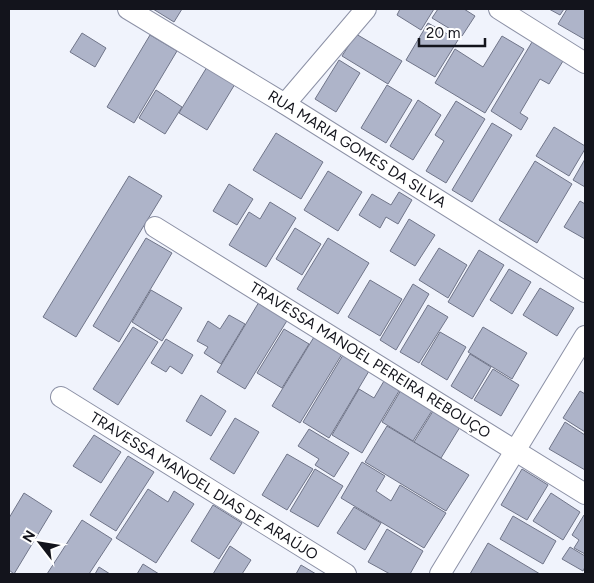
<svg xmlns="http://www.w3.org/2000/svg" width="594" height="583" viewBox="0 0 594 583" font-family="Figtree,sans-serif">
  <rect width="100%" height="100%" fill="#f0f3fc"/>
  <g fill="#aeb4c9" stroke="#707589">
    <path d="M153,9H182L174,22Z"/>
    <path d="M400,9H434L421,30L397,15Z"/>
    <path d="M438,9H464L475,16L462,36L432,18Z"/>
    <path d="M549,9H564L560,15Z"/>
    <path d="M567,9H585V37L584,39L558,24Z"/>
    <path d="M428,23L458,40L435,77L406,60Z"/>
    <path d="M82,33L106,48L95,67L70,52Z"/>
    <path d="M356,34L402,61L388,84L342,56Z"/>
    <path d="M150,35L177,51L134,123L107,107Z"/>
    <path d="M502,36L524,49L485,113L435,83L455,49L483,67Z"/>
    <path d="M532,42L563,61L549,84L540,79L520,113L528,118L521,130L491,111Z"/>
    <path d="M339,60L360,73L336,112L315,99Z"/>
    <path d="M207,67L235,84L207,130L179,113Z"/>
    <path d="M387,85L412,100L386,143L361,128Z"/>
    <path d="M156,90L182,107L165,134L139,118Z"/>
    <path d="M418,100L441,115L413,160L390,146Z"/>
    <path d="M456,101L485,119L446,183L426,171L444,141L435,135Z"/>
    <path d="M492,123L512,135L472,202L452,190Z"/>
    <path d="M554,127L585,146V149L569,176L536,156Z"/>
    <path d="M276,133L323,162L301,199L253,170Z"/>
    <path d="M585,159V187L573,180Z"/>
    <path d="M535,161L572,184L537,243L499,220Z"/>
    <path d="M328,171L362,192L338,231L304,210Z"/>
    <path d="M129,176L162,196L76,337L43,317Z"/>
    <path d="M229,184L253,199L237,225L213,211Z"/>
    <path d="M399,192L412,200L398,224L386,217L380,228L359,215L372,194L391,205Z"/>
    <path d="M580,201L585,204V239L564,227Z"/>
    <path d="M270,202L296,218L266,267L229,245L249,212L260,219Z"/>
    <path d="M409,219L435,235L415,266L390,251Z"/>
    <path d="M295,228L321,244L302,275L276,259Z"/>
    <path d="M146,238L172,253L119,342L93,326Z"/>
    <path d="M328,238L369,263L338,314L297,289Z"/>
    <path d="M439,248L467,265L448,298L419,280Z"/>
    <path d="M479,250L504,265L473,317L448,302Z"/>
    <path d="M509,269L531,282L512,314L490,300Z"/>
    <path d="M370,280L402,299L380,336L348,317Z"/>
    <path d="M413,284L429,294L396,350L380,340Z"/>
    <path d="M540,288L574,308L557,336L523,315Z"/>
    <path d="M151,290L182,308L162,341L132,322Z"/>
    <path d="M259,302L288,319L245,389L217,372Z"/>
    <path d="M428,305L448,317L419,363L400,352Z"/>
    <path d="M229,315L245,324L221,364L204,353L208,347L197,341L208,321L220,329Z"/>
    <path d="M133,327L158,342L118,405L93,389Z"/>
    <path d="M483,327L527,353L512,379L468,352Z"/>
    <path d="M284,329L309,344L282,388L257,373Z"/>
    <path d="M440,332L466,347L447,380L421,364Z"/>
    <path d="M314,337L342,354L300,423L272,406Z"/>
    <path d="M166,339L193,355L182,374L170,366L166,372L151,363Z"/>
    <path d="M470,354L491,367L472,399L451,386Z"/>
    <path d="M343,355L369,371L329,438L303,422Z"/>
    <path d="M493,369L519,385L501,416L474,400Z"/>
    <path d="M384,381L399,391L362,453L332,435L359,389L374,398Z"/>
    <path d="M401,390L433,409L413,441L382,422Z"/>
    <path d="M580,391L585,394V432L563,418Z"/>
    <path d="M201,395L226,411L211,436L186,421Z"/>
    <path d="M433,411L460,427L441,458L414,442Z"/>
    <path d="M235,418L259,432L234,474L210,459Z"/>
    <path d="M565,422L585,435V470L549,449Z"/>
    <path d="M387,426L469,475L446,511L365,462Z"/>
    <path d="M309,429L349,453L334,477L315,465L319,459L298,446Z"/>
    <path d="M94,435L121,452L101,483L73,466Z"/>
    <path d="M287,454L313,469L287,510L262,495Z"/>
    <path d="M128,456L154,472L116,531L90,515Z"/>
    <path d="M362,462L385,476L376,491L391,501L400,485L446,513L424,548L341,498Z"/>
    <path d="M315,469L343,486L318,527L290,511Z"/>
    <path d="M522,469L548,485L527,520L501,505Z"/>
    <path d="M148,489L168,502L174,491L194,504L156,563L116,538Z"/>
    <path d="M24,493L52,511L14,574L9,570V518Z"/>
    <path d="M551,493L580,512L563,540L533,521Z"/>
    <path d="M213,505L242,523L219,559L191,541Z"/>
    <path d="M354,507L381,523L365,550L337,533Z"/>
    <path d="M584,515L585,516V554L574,548L579,540L572,535Z"/>
    <path d="M513,516L556,541L543,564L500,539Z"/>
    <path d="M82,520L112,539L89,574H47Z"/>
    <path d="M387,529L423,551L410,574H390L368,562Z"/>
    <path d="M488,543L540,574H470Z"/>
    <path d="M230,546L251,560L242,574H213Z"/>
    <path d="M570,547L585,556V567L583,571L562,559Z"/>
    <path d="M143,564L159,574H137Z"/>
    <path d="M301,565L316,574H296Z"/>
    <path d="M99,567L110,574H95Z"/>
  </g>
  <g fill="none" stroke-linecap="round" stroke-linejoin="round">
    <defs>
      <g id="minor">
        <path d="M128,9L285,104L585,292"/>
        <path d="M499,9L585,63"/>
        <path d="M285,104L366,9"/>
        <path d="M155,227L585,494"/>
        <path d="M61,397L346,574"/>
        <path d="M440,574L585,336"/>
      </g>
    </defs>
    <use href="#minor" stroke="#8c91a6" stroke-width="22"/>
    <use href="#minor" stroke="#fff" stroke-width="20"/>
  </g>
  <g text-anchor="middle" dominant-baseline="central" stroke-width="5" stroke-linejoin="round" paint-order="stroke">
    <g font-size="15" fill="#13141c" stroke="#fff">
      <text transform="translate(357 149) rotate(32)">RUA MARIA GOMES DA SILVA</text>
      <text transform="translate(370 360) rotate(32)">TRAVESSA MANOEL PEREIRA REBOUÇO</text>
      <text transform="translate(204 486) rotate(32)">TRAVESSA MANOEL DIAS DE ARAÚJO</text>
    </g>
  </g>
  <rect width="594" height="583" fill="none" stroke="#13141c" stroke-width="20"/>
  <g transform="translate(40 543) rotate(301)" stroke="#ffffff" stroke-width="4" paint-order="stroke">
  <path d="M0-4L9 19L0 12L-9 19Z" fill="#13141c"/>
  <text y="-8" font-size="14" font-weight="bold" text-anchor="middle" fill="#13141c">N</text>
  </g>
  <path d="M419 38v8h66v-8" fill="none" stroke="#13141c" stroke-width="2.5"/>
  <text x="426" y="38" font-size="15" fill="#13141c" stroke="#ffffff" stroke-width="4" paint-order="stroke">20 m</text>
</svg>
